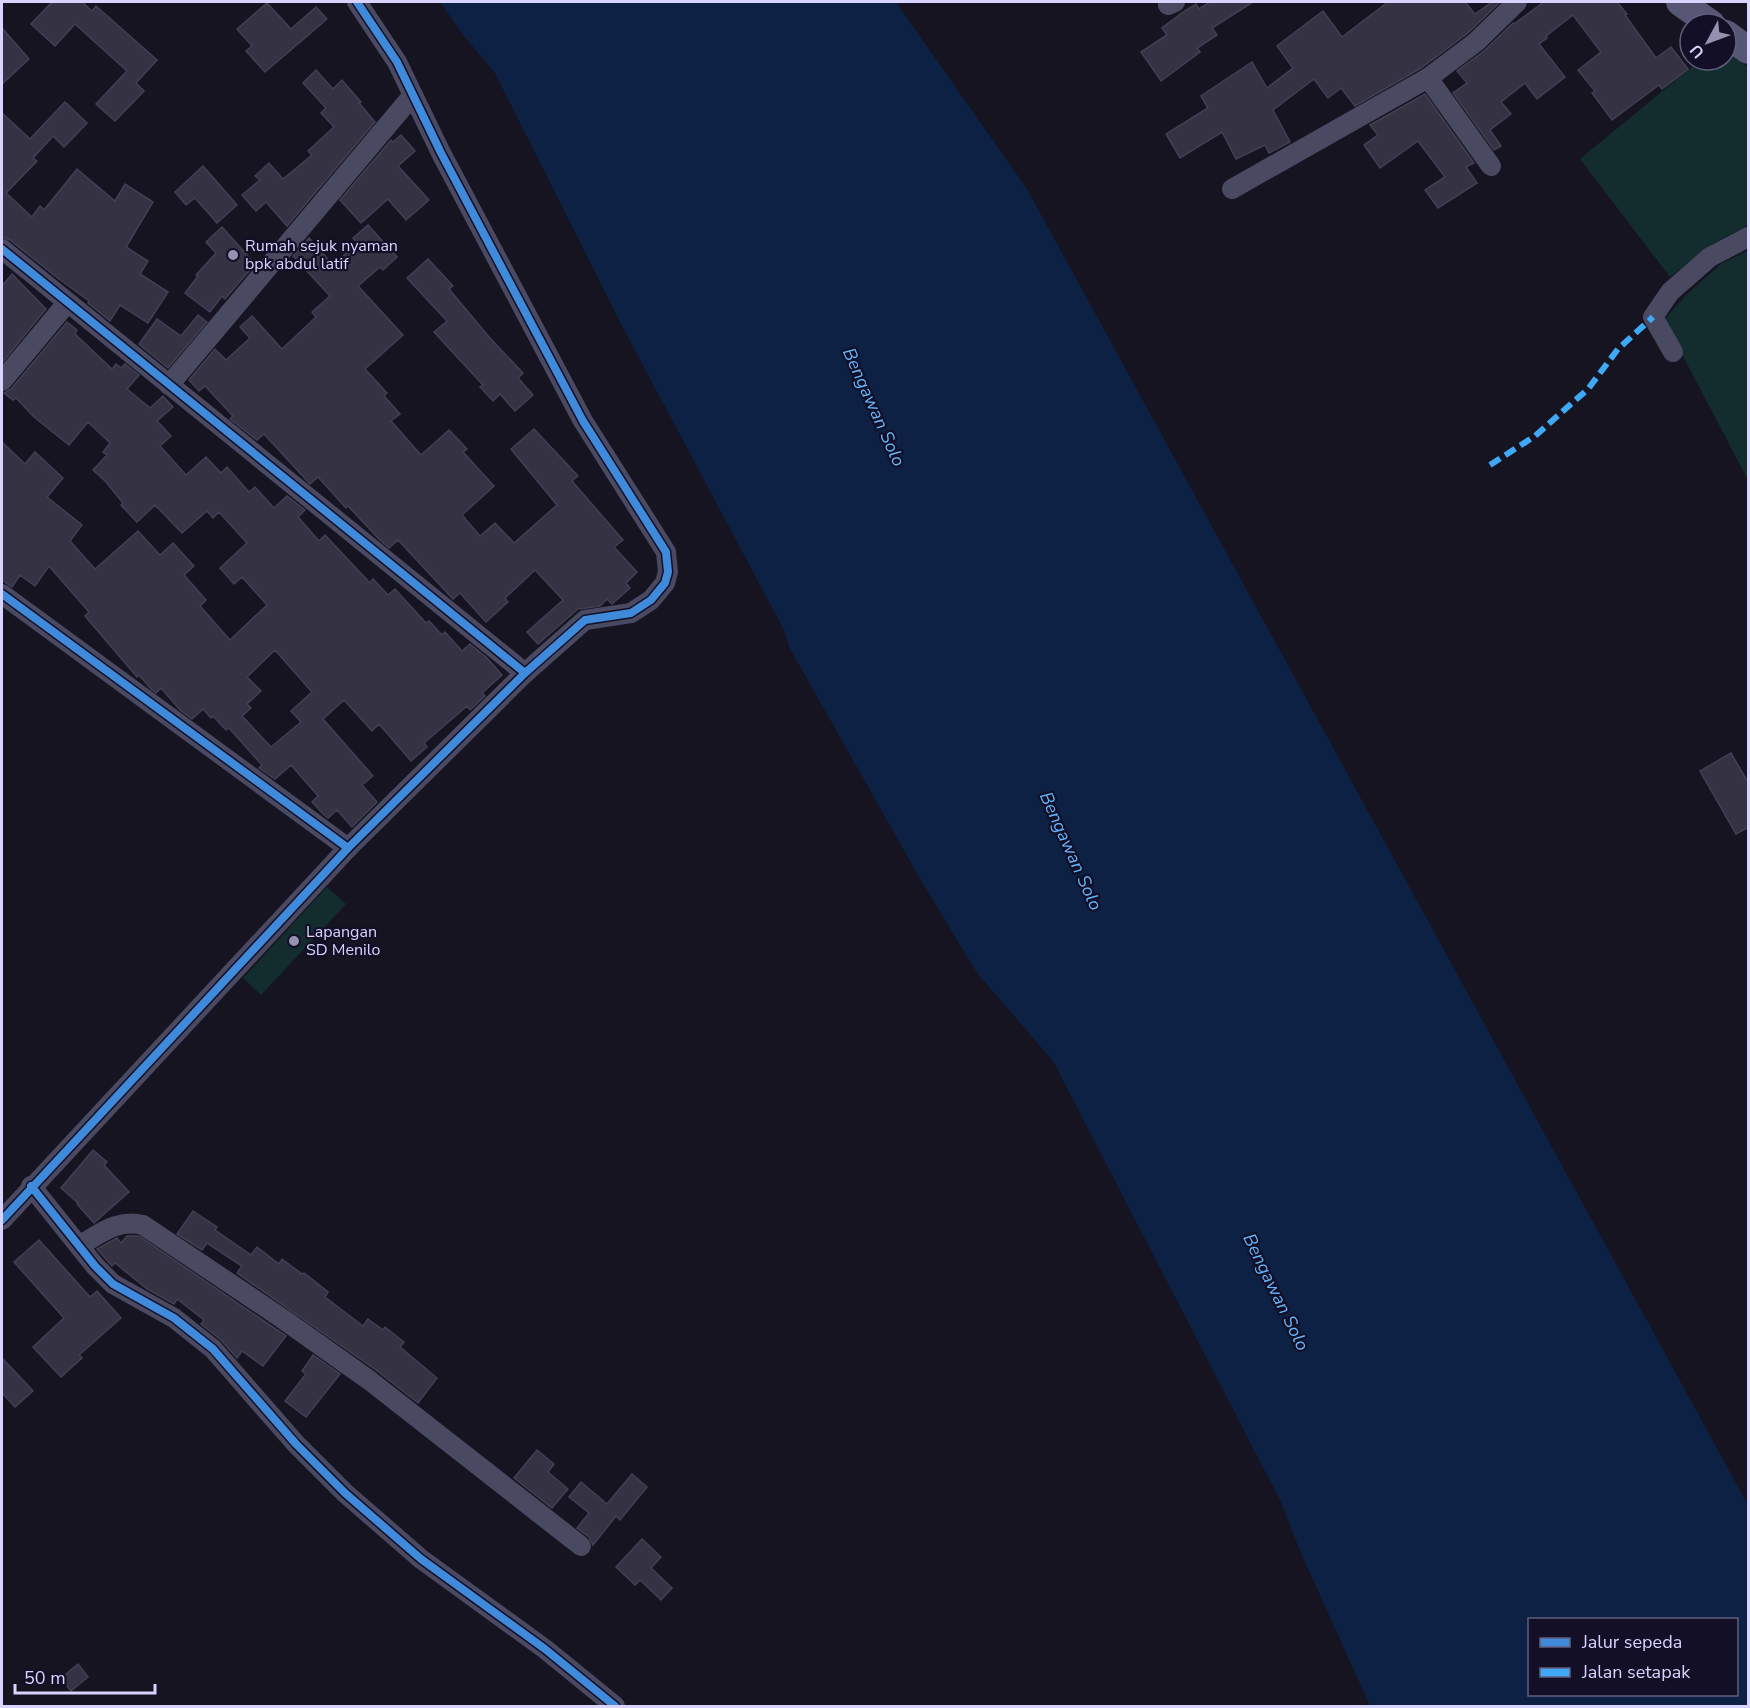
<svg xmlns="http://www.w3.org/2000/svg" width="1750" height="1708" viewBox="0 0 1750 1708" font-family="'Nunito Sans',sans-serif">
  <rect width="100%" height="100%" fill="#161421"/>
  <g fill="#132c2d">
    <path d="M1726,51L1748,67V225L1712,244L1670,277L1580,159L1700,60H1726Z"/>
    <path d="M1748,251V480L1664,320L1687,294L1722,263Z"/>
    <path d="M327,887L346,904L261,995L243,978Z"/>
  </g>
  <path fill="#0d2144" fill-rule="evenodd" d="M440,2H896L1027,189L1748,1505V1706H1370L1301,1553L1280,1500L1053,1061L977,973L922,882L789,647L785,632L620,322L495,73L464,36ZM1530,1620H1736V1694H1530Z"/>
  <g fill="#343243" stroke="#433f54" stroke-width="1.5" fill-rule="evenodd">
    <path d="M52,2H82L92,11L96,6L157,60L136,83L144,91L115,121L96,104L127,71L75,24L55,46L31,24Z"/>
    <path d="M1210,2H1253L1212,28L1217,35L1197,48L1200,52L1161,81L1141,52L1167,35L1162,28L1183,12L1196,4L1199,9Z"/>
    <path d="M1388,2H1465L1475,14L1492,2H1500L1468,33L1421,68L1355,106L1341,88L1328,98L1314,79L1273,110L1290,142L1269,153L1265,145L1236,159L1222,132L1180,158L1166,134L1208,108L1201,96L1252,62L1267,88L1293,68L1277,46L1323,11L1342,37Z"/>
    <path d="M1544,2H1617L1627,14L1625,15L1656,58L1671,47L1688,69L1662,89L1659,85L1612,120L1592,93L1595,91L1578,70L1601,52L1573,15L1546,36L1547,38L1539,44L1565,77L1537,99L1525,83L1501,102L1511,114L1490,130L1501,146L1494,150L1453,93L1467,83L1457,71L1484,51L1513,23L1514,24Z"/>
    <path d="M267,3L291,29L316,7L327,19L265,72L246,51L252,46L237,29Z"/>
    <path d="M2,28L29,59L2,84Z"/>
    <path d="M316,70L333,89L342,80L361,102L359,103L375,122L287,226L266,202L256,211L242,195L260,180L255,176L269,163L283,179L312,155L308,151L334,127L321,113L326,108L303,83Z"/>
    <path d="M1425,94L1474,163L1466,167L1477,183L1438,208L1425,190L1445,177L1418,141L1380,168L1364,145L1378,135L1370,125Z"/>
    <path d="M65,102L87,123L64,147L53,136L33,158L37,161L6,193L32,217L40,206L44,210L77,169L115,201L125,184L153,202L126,247L148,261L140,274L168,292L148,323L120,305L110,321L88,303L89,301L59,279L10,240L2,237V113L30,139Z"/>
    <path d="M401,135L415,151L398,166L429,200L406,220L388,199L361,223L340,200L391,140L393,142Z"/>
    <path d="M203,166L237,205L217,223L195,198L186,205L175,192Z"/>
    <path d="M368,225L397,257L383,270L380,267L358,286L403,335L365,369L387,393L384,396L400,414L391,421L421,455L449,430L467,449L463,452L494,486L462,515L480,536L495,523L514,543L557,505L511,449L534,429L578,476L572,481L623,540L614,547L637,572L626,583L630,588L612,604L607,599L600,606L580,609L579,608L538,644L527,632L563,600L535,570L505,598L508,602L486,622L460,593L453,599L398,540L389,548L378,538L348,506L346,508L318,477L310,484L264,434L257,440L230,419L233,416L205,386L199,391L189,380L215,349L226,360L250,338L240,327L252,316L282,349L316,317L312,312L330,296L293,256L309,238L333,265L358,243L353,238Z"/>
    <path d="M222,227L255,264L225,299L222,296L210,312L185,293L198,276L196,275L216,253L206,242Z"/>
    <path d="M428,259L453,286L449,289L489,337L523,373L518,378L533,395L515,411L500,394L493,401L480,387L483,385L434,332L447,321L407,278Z"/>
    <path d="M12,274L46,309L2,363V286Z"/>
    <path d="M198,315L207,322L168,368L139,344L157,319L181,336Z"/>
    <path d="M67,322L77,330L75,334L112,369L116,364L121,368L125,364L139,375L127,389L150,408L163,396L173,407L157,421L171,436L160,446L186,475L206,457L221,473L227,467L249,492L255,487L274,508L287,496L305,510L298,517L319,541L325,535L370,583L373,579L388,595L395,589L426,623L429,621L442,635L445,632L462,651L470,644L486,657L502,675L482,693L485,696L470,710L467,706L424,743L427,747L411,761L379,724L372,731L344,700L323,719L373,776L362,785L377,802L352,827L337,810L328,818L324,815L312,802L318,796L291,765L275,779L259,768L262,765L229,728L226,730L213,716L211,718L203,709L192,719L180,710L161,688L156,693L151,689L139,675L137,677L85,616L89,612L49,566L35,586L20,575L12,587L2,580V442L25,464L35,452L63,478L47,497L82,525L70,541L95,569L138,531L160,555L173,543L194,566L184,575L206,600L200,606L230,640L267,605L242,577L234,584L220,568L247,543L219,512L213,518L207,511L182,533L155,505L137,522L121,505L123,503L106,482L93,470L107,455L103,452L110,443L88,422L69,445L34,417L16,398L13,400L4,393L11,389ZM275,650L312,692L291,711L301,722L271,747L242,716L251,708L247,704L261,691L247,677Z"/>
    <path d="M1731,753L1749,784V827L1736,834L1700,771Z"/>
    <path d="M93,1150L107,1162L104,1165L129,1192L94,1223L77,1204L78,1203L61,1188Z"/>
    <path d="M193,1211L217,1227L215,1230L251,1255L257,1247L279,1264L282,1259L302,1274L304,1273L328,1292L325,1297L363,1326L368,1319L383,1330L385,1327L404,1342L400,1347L437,1378L418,1403L376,1370L237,1273L242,1266L207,1243L202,1250L177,1234Z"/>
    <path d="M127,1236H139L286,1336L263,1366L242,1351L237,1358L221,1340L201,1324L204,1320L177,1299L174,1304L147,1289L115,1263L112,1266L97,1249L117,1238L121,1243Z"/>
    <path d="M39,1240L90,1297L97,1291L121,1318L79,1355L82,1358L61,1377L33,1347L64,1318L14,1262Z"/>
    <path d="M313,1355L340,1374L306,1417L285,1401L306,1374L302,1371Z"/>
    <path d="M2,1358L33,1391L15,1407L2,1393Z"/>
    <path d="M537,1450L554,1464L548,1472L568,1489L552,1508L514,1478Z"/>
    <path d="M632,1474L647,1487L620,1520L616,1516L593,1545L589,1537L577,1528L589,1513L569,1497L581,1482L607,1504Z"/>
    <path d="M642,1539L661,1557L651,1568L672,1588L661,1600L640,1580L635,1585L616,1567Z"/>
    <path d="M78,1664L88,1677L71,1691L61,1678Z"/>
  </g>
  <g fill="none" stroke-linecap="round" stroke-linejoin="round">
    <g stroke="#4a4962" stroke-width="20">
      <path d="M357,2L397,62L441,153L583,421L666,552L668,572L665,583L651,600L631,613L585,620L525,673"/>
      <path d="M1168,5L1175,2"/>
      <path d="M1428,78L1491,166"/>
      <path d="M1232,189L1428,78L1476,42L1517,2"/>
      <path d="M2,249L525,673L348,848"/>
      <path d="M1673,352L1653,317L1670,292L1710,257L1748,237"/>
      <path d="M2,381L67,303"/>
      <path d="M169,385L413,95"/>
      <path d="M2,594L348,848L2,1220"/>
      <path d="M31,1186L95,1266L113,1284L174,1318L213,1349L296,1444L345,1493L421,1559L545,1649L615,1706"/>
      <path d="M79,1246C101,1233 117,1219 143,1225L283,1319L369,1380L581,1546"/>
    </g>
    <g stroke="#575674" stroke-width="28">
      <path d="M1680,2L1711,24"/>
      <path d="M1726,34L1748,50"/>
    </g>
    <path stroke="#3fa9f5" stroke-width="6" stroke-dasharray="12 6" stroke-linecap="butt" d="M1490,465L1535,436L1588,389L1618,349L1653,317"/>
    <defs>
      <g id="cycleway">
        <path d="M357,2L397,62L441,153L583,421L666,552L668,572L665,583L651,600L631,613L585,620L525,673"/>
        <path d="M2,249L525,673L348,848"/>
        <path d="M2,594L348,848L2,1220"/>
        <path d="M31,1186L95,1266L113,1284L174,1318L213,1349L296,1444L345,1493L421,1559L545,1649L615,1706"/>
      </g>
    </defs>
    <use href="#cycleway" stroke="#130f26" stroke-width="11"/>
    <use href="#cycleway" stroke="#408adc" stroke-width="8"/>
  </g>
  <g fill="#9591b1" stroke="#130f26" stroke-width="2">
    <circle cx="233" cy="255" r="6"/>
    <circle cx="294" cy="941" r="6"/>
  </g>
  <g text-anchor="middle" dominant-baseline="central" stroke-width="4.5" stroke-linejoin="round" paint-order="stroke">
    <g font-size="16" fill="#d9d4ff" stroke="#130f26" text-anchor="start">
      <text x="245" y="246">Rumah sejuk nyaman<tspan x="245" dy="18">bpk abdul latif</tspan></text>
      <text x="306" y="932">Lapangan<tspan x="306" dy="18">SD Menilo</tspan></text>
    </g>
    <g font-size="18" font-style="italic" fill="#62b6ff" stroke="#130f26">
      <text transform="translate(874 407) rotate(66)">Bengawan Solo</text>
      <text transform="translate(1071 851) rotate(66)">Bengawan Solo</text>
      <text transform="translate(1276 1292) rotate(64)">Bengawan Solo</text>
    </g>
  </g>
  <rect width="1750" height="1708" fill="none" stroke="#d9d4ff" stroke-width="6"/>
  <rect x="1528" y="1618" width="210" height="78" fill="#130f26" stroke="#625e7d" stroke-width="1.5"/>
  <rect x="1540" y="1638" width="30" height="9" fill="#408adc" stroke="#625e7d" stroke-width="1.5"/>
  <text x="1582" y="1648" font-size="18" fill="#d9d4ff">Jalur sepeda</text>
  <rect x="1540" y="1668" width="30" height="9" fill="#3fa9f5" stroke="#625e7d" stroke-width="1.5"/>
  <text x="1582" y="1678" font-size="18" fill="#d9d4ff">Jalan setapak</text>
  <g transform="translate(1708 42) rotate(229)"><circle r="28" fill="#130f26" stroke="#625e7d" stroke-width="1.5"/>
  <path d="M0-4.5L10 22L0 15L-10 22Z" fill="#9591b1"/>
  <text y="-9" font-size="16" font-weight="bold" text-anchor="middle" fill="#d9d4ff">U</text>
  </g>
  <path d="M15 1684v9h140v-9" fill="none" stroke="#d9d4ff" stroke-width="3"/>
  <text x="24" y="1684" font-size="18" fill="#d9d4ff" stroke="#130f26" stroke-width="4.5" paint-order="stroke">50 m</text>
</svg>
